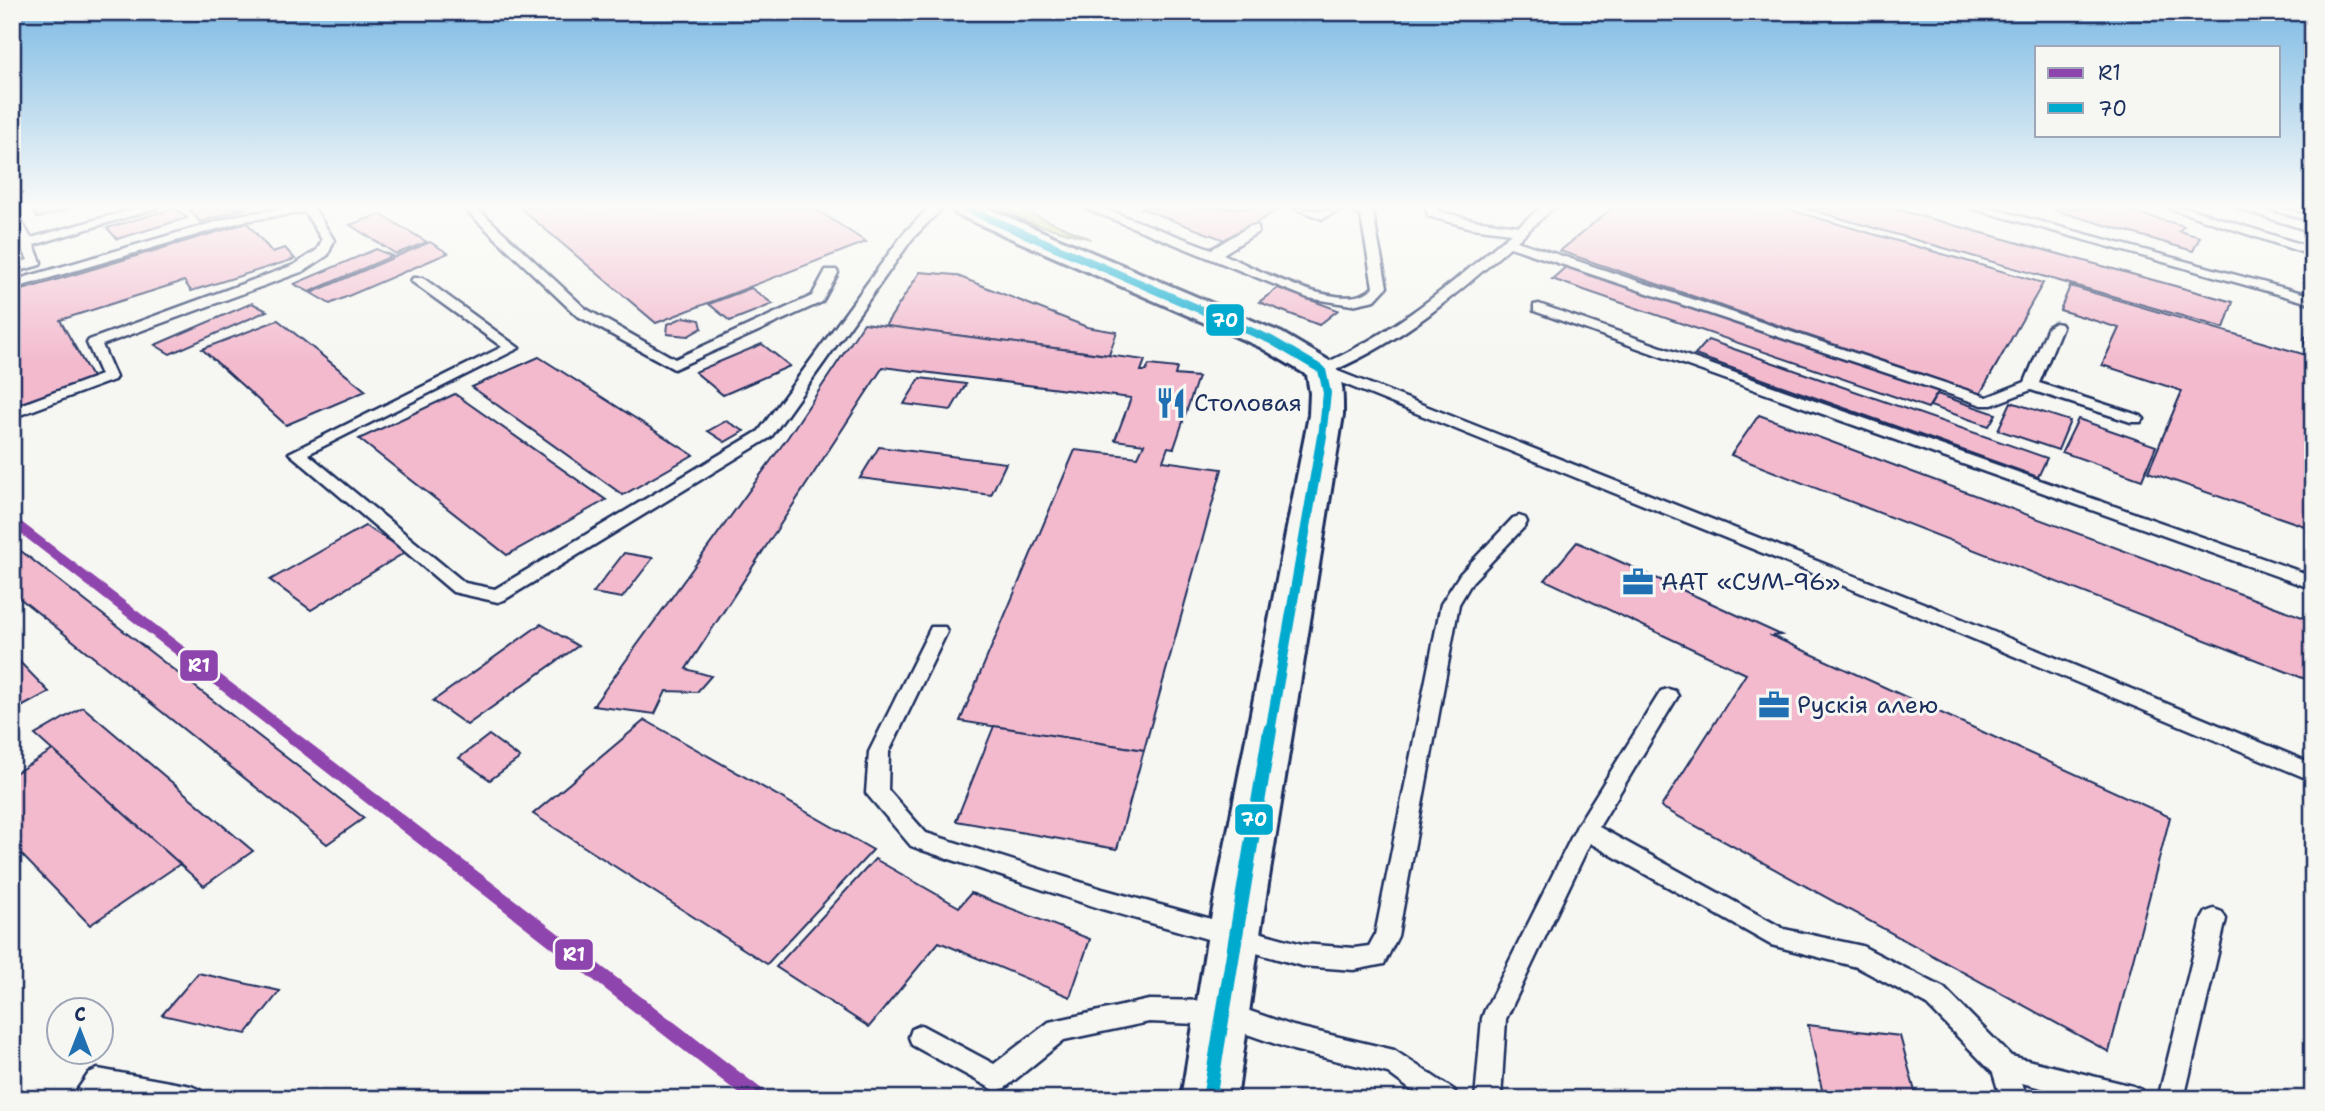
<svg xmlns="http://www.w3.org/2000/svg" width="2325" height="1111" viewBox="0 0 2325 1111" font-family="'Shantell Sans',sans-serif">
  <rect width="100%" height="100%" fill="#f6f6f2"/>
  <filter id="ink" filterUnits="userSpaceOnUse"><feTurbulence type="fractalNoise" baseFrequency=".0143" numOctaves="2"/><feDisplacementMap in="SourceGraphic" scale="14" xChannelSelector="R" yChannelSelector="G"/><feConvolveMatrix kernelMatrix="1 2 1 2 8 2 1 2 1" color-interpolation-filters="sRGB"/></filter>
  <g filter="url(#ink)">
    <path fill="#c4d589" stroke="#708274" stroke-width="2" d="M998,208H1018L1091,239L1031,223Z"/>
    <g fill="#f3bace" stroke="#1b2f5e" stroke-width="2">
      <path d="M36,208H74L37,218L32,209Z"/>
      <path d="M175,208L187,218L117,239L107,228Z"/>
      <path d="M198,208H247L200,222L190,210Z"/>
      <path d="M520,208H814L866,242L656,323Z"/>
      <path d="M1140,208H1280L1227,241Z"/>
      <path d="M1612,208H1783L2043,283L1980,394L1560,251Z"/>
      <path d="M1804,208H1892L2233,302L2224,328Z"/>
      <path d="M2056,208H2120L2184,226L2179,231L2200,237L2193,251L2054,210Z"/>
      <path d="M2283,208H2313V216Z"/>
      <path d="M380,214L427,242L396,254L350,225Z"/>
      <path d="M247,223L272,252L285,248L295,259L191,291L184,281L60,320L93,379L12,406V293Z"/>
      <path d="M430,242L448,253L330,304L311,293Z"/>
      <path d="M376,249L392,256L309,292L294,284Z"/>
      <path d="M1568,265L1940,389L1928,408L1552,279Z"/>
      <path d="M920,272L955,275L1087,327L1117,332L1109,355L885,326Z"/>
      <path d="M2070,286L2313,357V529L2148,472L2182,391L2102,365L2119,328L2060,310Z"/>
      <path d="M751,288L773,304L730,321L709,304Z"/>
      <path d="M1278,288L1338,310L1319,325L1259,302Z"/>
      <path d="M252,303L267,311L170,354L155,345Z"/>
      <path d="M684,317L700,320L702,328L688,336L667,334L668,324Z"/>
      <path d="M278,320L366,391L286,425L202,349Z"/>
      <path d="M864,323L1145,360L1141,371H1146L1149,365L1177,368L1175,375L1198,377L1174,448L1168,447L1163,461L1222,469L1144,750L960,721L1075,450L1138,457L1144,444L1115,440L1131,398L883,367L686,669L711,676L697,692L666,691L655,714L593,706L788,437Z"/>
      <path d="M1708,340L2047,458L2038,477L1695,355Z"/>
      <path d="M762,344L790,366L723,395L695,372Z"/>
      <path d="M539,357L693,455L623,495L472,387Z"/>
      <path d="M920,378L966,384L951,410L904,404Z"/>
      <path d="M455,394L606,500L507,555L359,439Z"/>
      <path d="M1937,394L1996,414L1989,426L1930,406Z"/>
      <path d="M2011,402L2070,421L2058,450L1998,430Z"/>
      <path d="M1759,415L2313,621V682L1731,455Z"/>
      <path d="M2078,419L2156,446L2142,480L2062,452Z"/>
      <path d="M726,421L744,431L725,442L708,431Z"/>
      <path d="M879,447L1006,463L991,495L860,478Z"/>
      <path d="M365,526L407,551L311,610L270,580Z"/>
      <path d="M1577,542L1781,635L1772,636L2170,817L2109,1052L1661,807L1746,674L1545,580Z"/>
      <path d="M12,544L364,818L327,844L12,592Z"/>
      <path d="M624,553L653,558L622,598L593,593Z"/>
      <path d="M541,624L578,646L467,725L433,701Z"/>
      <path d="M12,654L49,692L12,712Z"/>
      <path d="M83,707L253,851L204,886L35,735Z"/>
      <path d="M645,720L873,850L767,964L533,814Z"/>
      <path d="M994,726L1144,750L1117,849L956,821Z"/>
      <path d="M489,735L520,758L490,780L459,758Z"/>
      <path d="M53,750L180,864L90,925L21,854L12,860V775Z"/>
      <path d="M875,859L959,907L971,893L1090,939L1070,997L939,942L869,1027L776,967Z"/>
      <path d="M198,973L280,991L246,1034L162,1015Z"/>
      <path d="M1808,1025L1900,1036L1917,1099H1824Z"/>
    </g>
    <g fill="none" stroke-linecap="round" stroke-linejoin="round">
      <defs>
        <g id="service">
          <path d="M138,208H157L34,245L41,262L40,265L12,273V265L28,260L12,227V211L16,212L31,238Z"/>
          <path d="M286,208H314L334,240L328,255L304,271L102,345L116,377L114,380L12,418V408L101,375L87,343L89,340L294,265L317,250L322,240L305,212L244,221L12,289V281L239,215Z"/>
          <path d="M464,208H477L586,309L675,359L812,296L826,270H836L838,273L822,302L674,369L576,315Z"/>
          <path d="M929,208H942L912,239L771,437L504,600L498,602L453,592L289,453L502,347L411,281L413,278H423L519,348L308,454L465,583L495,589L759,431L904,233Z"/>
          <path d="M1085,208H1102L1212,249L1250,226H1258V232L1223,254C1253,267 1347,318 1373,287L1361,216L1349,208H1364L1373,214L1387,287L1375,300L1352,305L1308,298Z"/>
          <path d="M1294,208L1321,211L1343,208L1322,219Z"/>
          <path d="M1426,208H1438V211L1473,220L1519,226L1540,208H1553L1517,241L1987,397L2025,382L2048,327L2055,323L2060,324L2062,327L2039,383L2141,416L2144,419L2141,422H2131L2031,390L1992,405H1982L1510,247C1456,295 1402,341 1335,370L1928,605L2313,764V781L1916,615L1317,373V367C1391,335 1451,285 1511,233L1472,228L1428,216Z"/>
          <path d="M1971,208H1990L2313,296V304Z"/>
          <path d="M2169,208H2187L2313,248V256Z"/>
          <path d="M2236,208H2255L2313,224V232Z"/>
          <path d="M1539,304L2313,576V589L1534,311V305Z"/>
          <path d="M2311,337L2313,345L2306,344V338Z"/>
          <path d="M1519,516L1525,518L1527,522L1525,526L1472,582L1459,604L1398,936L1384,964L1354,970L1302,966L1102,909L919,849L911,846L866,793L869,752L931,627H945L947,632L889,752L888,790L926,833L1102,889L1302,944L1354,948L1369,946L1375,935L1441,604L1460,574L1513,518Z"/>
          <path d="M1668,689L1675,691L1678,696L1599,827L1784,929L1862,946L1944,988L2011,1056L2133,1086L2142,1090L2146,1099H2083L2022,1083L2027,1099H2001L1993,1073L1926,1004L1857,967L1771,945L1590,843L1506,1019L1501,1099H1475L1482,1018L1485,1010L1578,824L1661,691Z"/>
          <path d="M2214,909L2222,912L2226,919L2184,1099H2158L2202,919L2206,912Z"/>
          <path d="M1149,1000L1221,1001L1293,1026L1394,1050L1454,1090L1458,1099H1423L1388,1073L1293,1050L1221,1025L1149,1022L1064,1040L1005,1088L996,1091L912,1045L909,1037L912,1029L921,1025L994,1064L1049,1022Z"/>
          <path d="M98,1069L191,1086L200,1090L204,1099H121L103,1096L101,1099H71L89,1073Z"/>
        </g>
        <path id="secondary" d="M952,208H987L1282,333L1333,363C1344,378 1343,397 1343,415L1260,934L1237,1099H1181L1208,934L1309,415L1310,393L1307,375L1260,347L956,214Z"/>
      </defs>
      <use href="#service" stroke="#1b2f5e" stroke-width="5"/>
      <use href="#secondary" stroke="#1b2f5e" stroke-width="6"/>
      <use href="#service" fill="#f6f6f2" fill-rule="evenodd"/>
      <use href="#secondary" fill="#f6f6f2" fill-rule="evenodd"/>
      <defs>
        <path id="bus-1-far2" d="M965,208L1271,340L1322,370L1327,393L1322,437"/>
        <path id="bus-1-far1" d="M1270,732L1322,436"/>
        <path id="bus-1" d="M1209,1099L1270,730"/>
      </defs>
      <use href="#bus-1-far2" stroke="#f6f6f2" stroke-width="12"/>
      <use href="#bus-1-far1" stroke="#f6f6f2" stroke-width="16"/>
      <use href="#bus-1" stroke="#f6f6f2" stroke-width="19"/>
      <use href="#bus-1-far2" stroke="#00a9ce" stroke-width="8"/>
      <use href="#bus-1-far1" stroke="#00a9ce" stroke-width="10"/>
      <use href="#bus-1" stroke="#00a9ce" stroke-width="14"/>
      <defs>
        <path id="rail-1" d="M12,517L16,518L767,1093L770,1099H746L12,527Z"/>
      </defs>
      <use href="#rail-1" stroke="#f6f6f2" stroke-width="6"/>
      <use href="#rail-1" fill="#8e44ad" fill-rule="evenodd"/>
    </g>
  </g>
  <linearGradient id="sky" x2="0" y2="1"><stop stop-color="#7dbae4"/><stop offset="0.57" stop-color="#fbfbf9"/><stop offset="1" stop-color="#fbfbf9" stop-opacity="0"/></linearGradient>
  <rect width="2325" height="363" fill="url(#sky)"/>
  <defs>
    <symbol id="restaurant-bare" viewBox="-9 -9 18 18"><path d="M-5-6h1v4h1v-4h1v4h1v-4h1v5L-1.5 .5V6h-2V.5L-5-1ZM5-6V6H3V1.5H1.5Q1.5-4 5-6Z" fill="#1f6fb2" stroke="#f6f6f2" stroke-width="2.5" paint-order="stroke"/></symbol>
    <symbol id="office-bare" viewBox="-9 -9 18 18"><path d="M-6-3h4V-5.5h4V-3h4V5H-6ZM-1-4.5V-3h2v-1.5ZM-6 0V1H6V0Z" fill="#1f6fb2" stroke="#f6f6f2" stroke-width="2.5" paint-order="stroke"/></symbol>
  </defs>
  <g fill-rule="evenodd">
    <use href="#restaurant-bare" x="1149" y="381" width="44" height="44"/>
    <use href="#office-bare" x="1616" y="560" width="44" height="44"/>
    <use href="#office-bare" x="1752" y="683" width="44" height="44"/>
  </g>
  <g text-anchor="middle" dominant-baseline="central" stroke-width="6" stroke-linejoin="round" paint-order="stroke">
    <g font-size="24" fill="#1b2f5e" stroke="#f6f6f2" text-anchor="start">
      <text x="1194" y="403">Столовая</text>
      <text x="1661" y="582">ААТ «СУМ-96»</text>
      <text x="1797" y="705">Рускія алею</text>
    </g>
  </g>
  <g stroke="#f6f6f2" stroke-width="2.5">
    <rect x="1205" y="303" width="40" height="34" rx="7" fill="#00a9ce"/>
    <rect x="179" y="649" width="40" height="33" rx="7" fill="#8e44ad"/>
    <rect x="1234" y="803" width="40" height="33" rx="7" fill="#00a9ce"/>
    <rect x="554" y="938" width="40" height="33" rx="7" fill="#8e44ad"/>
  </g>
  <g font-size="19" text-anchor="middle" font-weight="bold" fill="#fff">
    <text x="1225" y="327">70</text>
    <text x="199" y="672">R1</text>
    <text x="1254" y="826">70</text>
    <text x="574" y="961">R1</text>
  </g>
  <rect width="2325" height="1111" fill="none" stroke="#f6f6f2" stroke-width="42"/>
  <rect x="21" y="21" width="2283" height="1069" fill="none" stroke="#1b2f5e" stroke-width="2.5" filter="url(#ink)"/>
  <rect x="2035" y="46" width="245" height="91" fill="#f6f6f2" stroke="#9ea6b7" stroke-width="2"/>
  <rect x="2048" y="68" width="35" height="10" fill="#8e44ad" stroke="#9ea6b7" stroke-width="2"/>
  <text x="2098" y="80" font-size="21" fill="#1b2f5e">R1</text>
  <rect x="2048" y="103" width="35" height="10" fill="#00a9ce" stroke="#9ea6b7" stroke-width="2"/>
  <text x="2098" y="116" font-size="21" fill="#1b2f5e">70</text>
  <g transform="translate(80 1031)"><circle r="33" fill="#f6f6f2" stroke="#9ea6b7" stroke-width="2"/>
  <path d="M0-5L12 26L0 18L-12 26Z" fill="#1f6fb2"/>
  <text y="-10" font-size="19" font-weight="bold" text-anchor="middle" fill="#1b2f5e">С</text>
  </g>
</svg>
